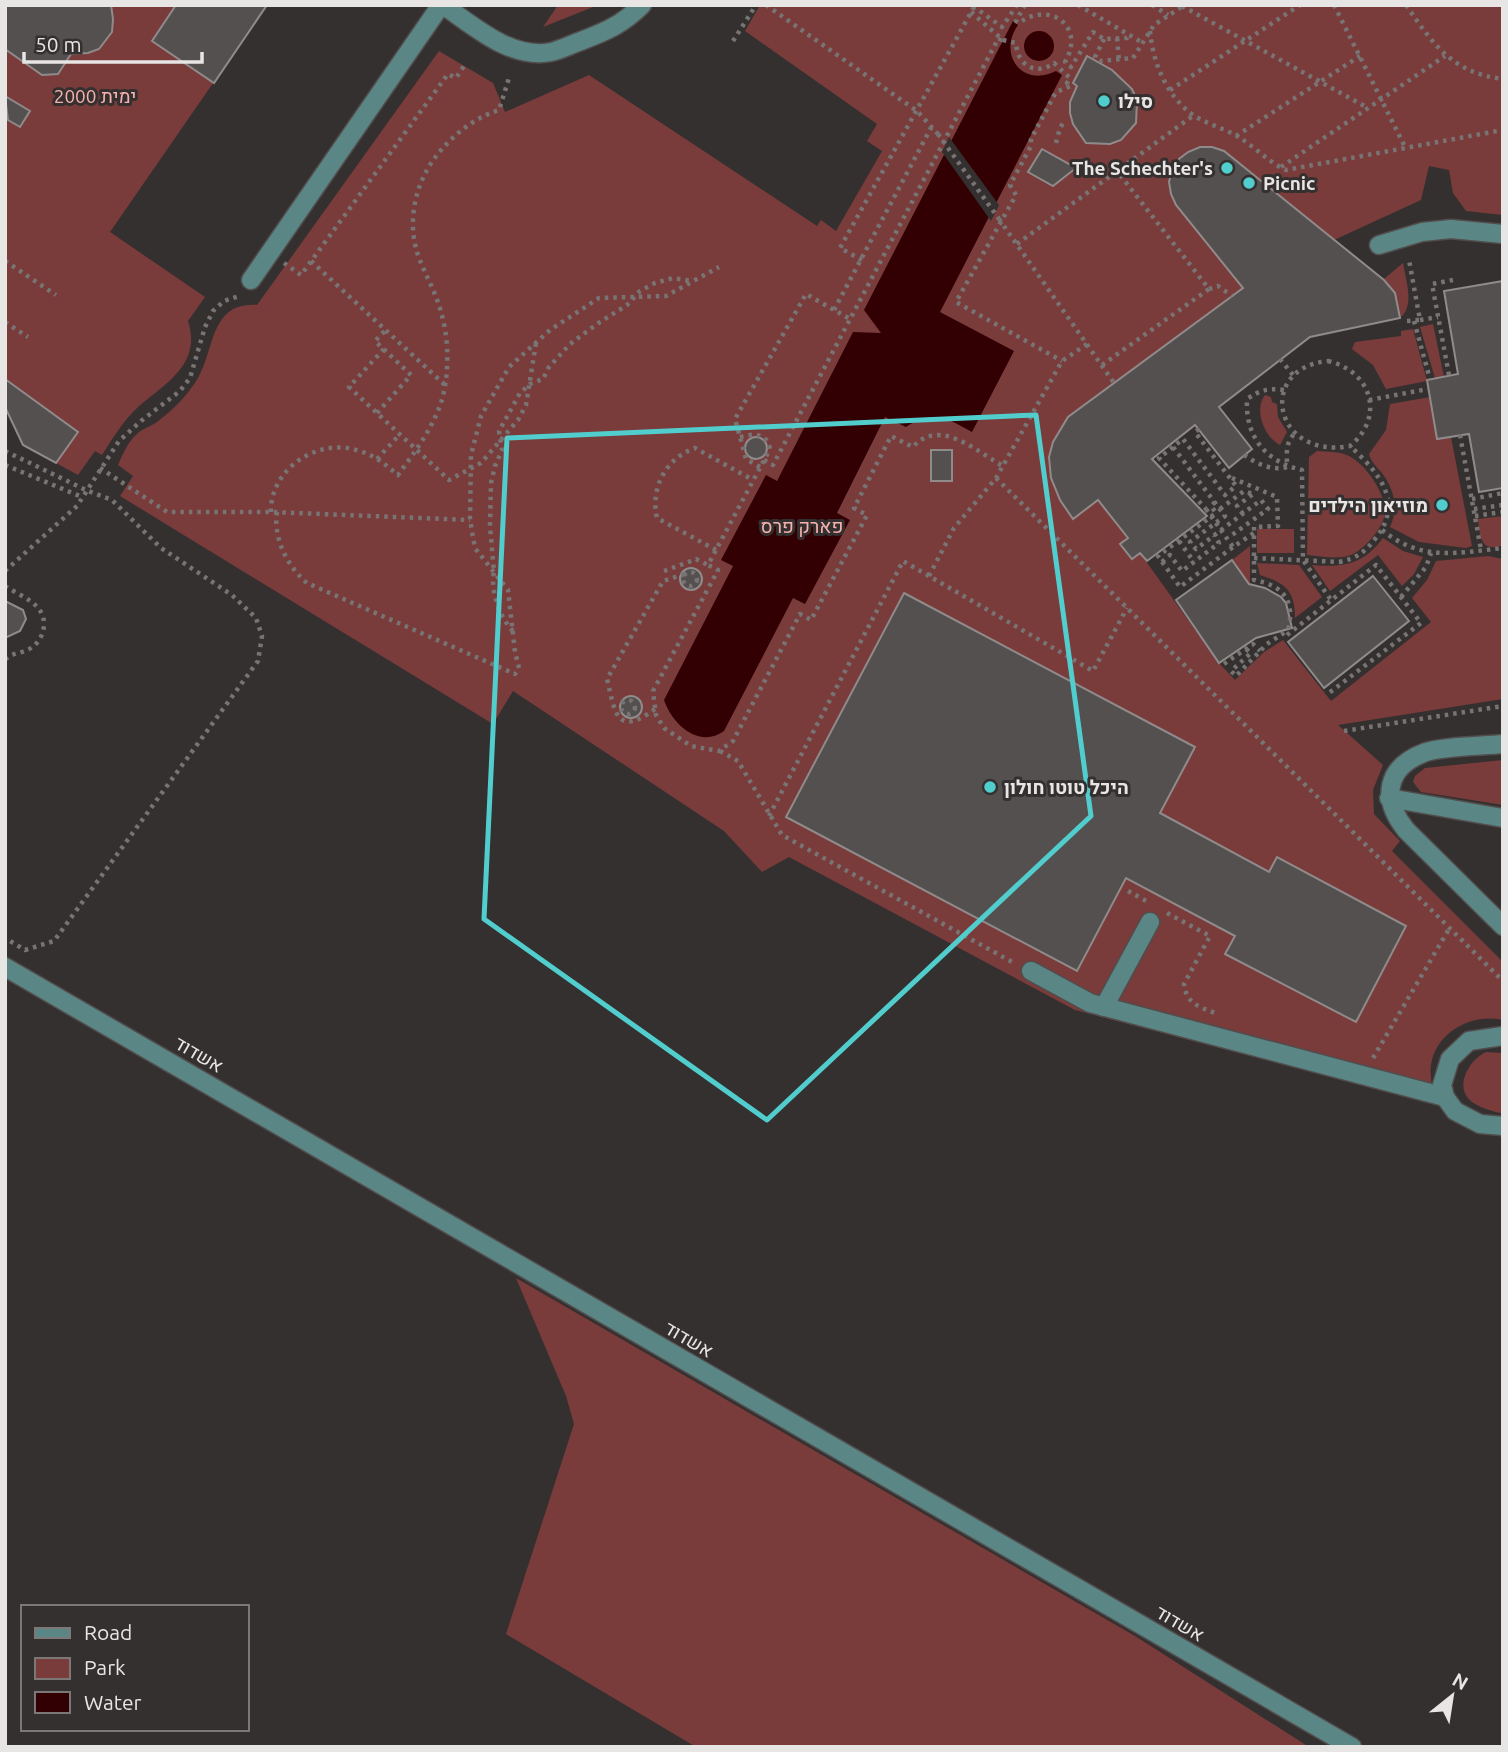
<svg xmlns="http://www.w3.org/2000/svg" width="1508" height="1752" viewBox="0 0 1508 1752" font-family="Ubuntu,Heebo,sans-serif">
  <rect width="100%" height="100%" fill="#353030"/>
  <g fill="#7a3b3b">
    <path d="M5,5H267L110,232L205,297L188,321C202,364 166,383 138,407C123,421 113,438 102,455L95,451L78,475L23,445L5,407Z"/>
    <path d="M558,5H598L543,27Z"/>
    <path d="M760,5H1503V215L1466,211L1453,193L1449,170L1429,166L1421,200L1334,240L1384,279L1403,263C1406,281 1415,306 1400,318L1395,293L1384,280L1099,500L1128,538L1120,544L1132,559L1140,553L1219,663L1235,680L1264,652L1283,640L1331,701L1431,622L1412,598L1427,580L1436,561L1488,556L1503,559V699L1338,725L1383,765L1373,790L1374,814L1400,841L1392,851L1503,962V1020C1472,1013 1436,1032 1431,1065C1429,1077 1434,1092 1435,1104L1075,1010L789,857L762,872L724,831L513,691L493,724L120,496L133,476L118,465C123,454 128,441 138,433C144,428 151,426 157,422C173,410 188,395 198,378C215,349 210,302 257,305L439,51L493,83L505,112L589,75L817,226L821,220L836,231L882,151L867,141L877,124L745,31Z"/>
    <path d="M1433,324L1444,377L1435,378L1420,327Z"/>
    <path d="M1413,329L1427,381L1386,389L1373,365L1352,349L1355,342L1401,336V331Z"/>
    <path d="M1265,395L1271,397L1272,402L1277,404L1278,417L1287,432L1280,445C1265,438 1253,410 1265,395Z"/>
    <path d="M1430,397L1437,439L1451,437L1472,546L1466,548L1419,542L1390,527C1399,508 1394,489 1382,473C1377,467 1371,462 1369,454L1386,430L1390,404Z"/>
    <path d="M1317,451C1326,452 1340,451 1349,456C1365,464 1383,490 1385,508C1387,525 1365,549 1351,555C1338,560 1321,556 1307,555L1309,457Z"/>
    <path d="M1503,516V545C1480,553 1480,536 1478,519Z"/>
    <rect x="1257" y="529" width="37" height="24"/>
    <path d="M1383,538L1403,551L1423,557L1414,574L1402,586L1378,555L1330,591L1312,565C1343,568 1364,564 1383,538Z"/>
    <path d="M1250,546V585L1232,560Z"/>
    <path d="M1257,563L1299,565L1322,597L1295,618C1295,590 1285,583 1260,575Z"/>
    <path d="M1503,760V805L1421,792L1413,782L1415,776L1425,768Z"/>
    <path d="M1486,1052L1503,1053V1114C1493,1111 1480,1108 1472,1102C1453,1087 1469,1060 1486,1052Z"/>
    <path d="M516,1278L1135,1636L1309,1747H696L506,1634L574,1424L566,1396Z"/>
  </g>
  <g fill="#320003">
    <path d="M1013,21L1018,25C997,55 1023,88 1056,71L1062,75L940,312L1014,351L972,432C947,418 932,409 906,427L885,417L837,513L850,520L805,604L793,598L724,731C699,749 672,724 664,700L733,566L721,560L766,475L777,481L853,332L881,333L864,310Z"/>
    <circle cx="1039" cy="46" r="15"/>
  </g>
  <path fill="#353030" d="M949,137L999,205L991,221L942,152Z"/>
  <g fill="#555050" stroke="#908b8b" stroke-width="2">
    <path d="M5,5H111L113,19L112,32L99,49L88,53L71,54L58,74L42,75L5,49Z"/>
    <path d="M176,5H267L214,83L152,41Z"/>
    <path d="M1087,56L1112,70L1132,89L1137,100L1136,123L1121,140L1110,144L1086,143L1073,124L1070,113V102L1077,86L1073,83Z"/>
    <path d="M5,96L30,111L20,127L8,120Z"/>
    <path d="M1200,147H1212L1224,151L1384,280L1395,293L1400,318L1310,337L1219,407L1252,449L1229,468L1195,425L1152,459L1207,516L1147,561L1140,553L1132,559L1120,544L1128,538L1098,500L1073,519L1060,500L1051,478L1049,457L1053,442L1068,417L1243,288L1176,205L1171,194L1169,182L1172,170L1179,159L1188,152Z"/>
    <path d="M1042,149L1076,168L1053,186L1028,172Z"/>
    <path d="M1503,281V488L1479,492L1469,434L1437,439L1427,380L1458,374L1444,291Z"/>
    <path d="M5,379L78,432L56,463L23,445L5,407Z"/>
    <circle cx="756" cy="448" r="11"/>
    <rect x="931" y="450" width="21" height="31"/>
    <path d="M1232,560L1249,584L1265,588L1281,597L1286,603L1292,628L1256,638L1219,663L1176,600Z"/>
    <circle cx="691" cy="579" r="11"/>
    <path d="M1373,576L1409,621L1324,688L1288,642Z"/>
    <path d="M904,593L1195,747L1160,813L1269,872L1277,857L1406,926L1356,1022L1225,954L1235,936L1126,878L1077,971L786,817Z"/>
    <path d="M5,601L23,610L26,619L20,631L5,638Z"/>
    <circle cx="631" cy="707" r="11"/>
  </g>
  <g fill="none" stroke-linecap="round" stroke-linejoin="round">
    <defs>
      <g id="minor">
        <path d="M443,5C474,26 511,60 551,52C561,50 572,44 581,41C607,31 623,24 642,5"/>
        <path d="M1379,245L1422,232L1451,229L1503,234"/>
        <path d="M251,280L441,5"/>
        <path d="M1503,744C1482,746 1444,746 1426,752C1385,767 1381,799 1406,830L1503,926"/>
        <path d="M1389,798L1503,818"/>
        <path d="M5,967L1352,1747"/>
        <path d="M1031,971L1090,1003L1445,1097"/>
        <path d="M1104,1007L1150,922"/>
        <path d="M1503,1036L1469,1041L1450,1059L1442,1085L1445,1097L1455,1111L1480,1124L1503,1126"/>
      </g>
    </defs>
    <use href="#minor" stroke="#524d4d" stroke-width="21"/>
    <g stroke="#797474" stroke-width="4.5" stroke-dasharray="3.5 5" stroke-linecap="butt">
      <path d="M766,5L917,111L938,134"/>
      <path d="M1025,5L1016,21L1019,23C1050,0 1086,27 1065,62L1071,67L1093,32L1104,39L1127,38L1129,35"/>
      <path d="M1078,5L1143,43"/>
      <path d="M1152,5L1168,15"/>
      <path d="M1334,5L1405,147"/>
      <path d="M1406,5C1433,44 1452,73 1503,79"/>
      <path d="M973,6L1002,27L1017,5"/>
      <path d="M1182,6L1368,108"/>
      <path d="M971,12L1003,40L1016,43C1017,64 1035,77 1054,63L1070,78L1067,83L1071,86L1056,92L1031,139V146L1010,185L1016,195L956,302L1062,361"/>
      <path d="M1150,31C1153,63 1166,95 1193,115C1207,124 1223,128 1237,136C1254,146 1268,162 1286,170L1503,130"/>
      <path d="M1117,38L1119,60"/>
      <path d="M1104,39L1095,57L1101,61L1133,58L1154,25L1183,6"/>
      <path d="M733,41L756,5"/>
      <path d="M1170,90L1300,5"/>
      <path d="M1236,136L1360,56"/>
      <path d="M1056,143L1060,128L1065,120"/>
      <path d="M1281,167L1445,56"/>
      <path d="M999,219L1114,383"/>
      <path d="M1017,244L1194,115"/>
      <path d="M862,260L840,248L974,7"/>
      <path d="M5,261L56,295"/>
      <path d="M311,261L446,386"/>
      <path d="M284,263L301,275L448,74L456,78L464,66"/>
      <path d="M1209,289L1218,286L1232,296"/>
      <path d="M834,310L932,126"/>
      <path d="M1420,320L1438,317"/>
      <path d="M1407,321L1420,320L1409,260"/>
      <path d="M1414,321L1430,379"/>
      <path d="M5,322L28,337"/>
      <path d="M384,349L349,387L449,480L481,463L518,420L526,405L536,343"/>
      <path d="M1280,359L1293,375"/>
      <path d="M1328,361C1371,371 1386,416 1350,446C1273,460 1256,368 1328,361Z"/>
      <path d="M1102,365L1209,289L1117,171"/>
      <path d="M1449,375L1432,284L1453,280"/>
      <path d="M1284,390C1268,388 1260,390 1247,399C1245,437 1266,462 1302,470L1303,560L1331,600"/>
      <path d="M1369,400L1428,389"/>
      <path d="M377,413L411,375L375,341L386,330"/>
      <path d="M1199,429L1195,432L1236,486L1225,495L1183,439L1173,447L1225,516L1190,542L1196,549L1261,500L1268,509L1232,535"/>
      <path d="M1460,435L1481,550"/>
      <path d="M740,437C754,433 767,433 770,449L708,565L718,570L653,691L656,715L664,728L691,746L719,751L733,741L800,614L811,620L867,515L854,508L891,436L913,447C939,417 976,451 1003,466"/>
      <path d="M1173,447L1159,458L1206,509"/>
      <path d="M5,451L88,491L112,500L161,548L232,595L256,618L262,636L258,661L54,941L25,950L5,938"/>
      <path d="M1244,455C1257,464 1272,471 1287,467C1287,454 1285,444 1294,434"/>
      <path d="M377,459L400,434"/>
      <path d="M764,460L773,465L997,41L999,42L1001,38"/>
      <path d="M5,465L82,497"/>
      <path d="M760,467L746,459L735,419L806,294L850,319"/>
      <path d="M100,468L167,512H271L470,520"/>
      <path d="M996,478L1503,981"/>
      <path d="M1232,478L1277,497L1278,526L1254,527V580C1286,586 1296,603 1287,634"/>
      <path d="M1472,499L1503,493"/>
      <path d="M1215,502L1211,506L1216,513L1158,556L1180,587L1233,547"/>
      <path d="M1220,509L1244,491L1253,494"/>
      <path d="M1474,509L1503,505"/>
      <path d="M271,512C270,470 316,438 356,450C373,454 385,464 398,475C417,449 440,419 445,386C449,363 448,335 441,312C436,293 426,276 419,258C405,220 416,177 443,148C458,131 477,117 499,110L509,78"/>
      <path d="M277,512C273,538 287,566 307,583L515,674L519,668L515,652L508,590L475,548L470,520L471,455L481,416L509,367L550,330L599,298L666,296L719,267"/>
      <path d="M1243,514L1237,506L1253,494"/>
      <path d="M1475,516L1503,512"/>
      <path d="M1382,530C1422,562 1456,553 1503,548"/>
      <path d="M1179,541L1194,562"/>
      <path d="M716,550L657,518C650,488 666,458 695,448L753,480"/>
      <path d="M1254,558L1339,562C1356,559 1365,552 1375,539C1405,502 1379,473 1350,446"/>
      <path d="M1162,562L1170,555L1182,571L1219,543L1214,535"/>
      <path d="M5,571L77,506L119,441L141,421L180,391L190,378L205,327L213,311L224,301L239,296"/>
      <path d="M664,571L696,559L708,565"/>
      <circle cx="690" cy="579" r="7"/>
      <path d="M929,576L954,528L996,478L1062,361L1087,344"/>
      <path d="M5,586C20,596 44,603 44,624C44,633 39,643 31,648C22,654 12,652 5,660"/>
      <path d="M1401,597L1426,567L1431,553"/>
      <path d="M513,631C500,618 490,591 494,572L490,526L491,483L495,466L502,450L499,431L520,393L530,384L543,379L549,367L570,344L597,324L627,305L640,291L655,283L673,278L692,281"/>
      <path d="M1287,635L1376,565L1421,623L1329,693"/>
      <path d="M1246,649L1251,653L1231,671L1236,676L1267,644L1287,631"/>
      <path d="M1224,664L1253,644L1260,651"/>
      <circle cx="628" cy="707" r="7"/>
      <path d="M655,709C616,738 615,712 607,679L663,581L688,573"/>
      <path d="M1344,731L1503,706"/>
      <path d="M720,751L738,761L782,835L1014,963"/>
      <path d="M769,816L903,561L1093,671L1127,608"/>
      <path d="M1128,891L1148,902"/>
      <path d="M1167,913L1210,936L1184,984C1186,1003 1199,1007 1215,1013"/>
      <path d="M1373,1058L1449,929"/>
    </g>
    <use href="#minor" stroke="#5a8786" stroke-width="18"/>
    <g stroke="#797474" stroke-width="4.5" stroke-dasharray="3.5 5" stroke-linecap="butt">
      <path d="M938,134L999,219"/>
      <path d="M1206,509L1233,547L1254,533"/>
    </g>
  </g>
  <path fill="none" stroke="#52cdcd" stroke-width="5" stroke-linejoin="round" d="M1036,415L1091,816L767,1120L484,919L507,438Z"/>
  <g fill="#52cdcd" stroke="#353030" stroke-width="2.5">
    <circle cx="1104" cy="101" r="7"/>
    <circle cx="1227" cy="168" r="7"/>
    <circle cx="1249" cy="183" r="7"/>
    <circle cx="1442" cy="505" r="7"/>
    <circle cx="990" cy="787" r="7"/>
  </g>
  <g text-anchor="middle" dominant-baseline="central" stroke-width="6" stroke-linejoin="round" paint-order="stroke">
    <g font-size="19" fill="#f7b1ae" stroke="#353030">
      <text x="95" y="96">ימית 2000</text>
      <text x="802" y="526">פארק פרס</text>
    </g>
    <g font-size="19" font-weight="bold" fill="#e8e5e5" stroke="#353030" text-anchor="start">
      <text x="1118" y="101">סילו</text>
      <text x="1213" y="168" text-anchor="end">The Schechter's</text>
      <text x="1263" y="183">Picnic</text>
      <text x="1428" y="505" text-anchor="end">מוזיאון הילדים</text>
      <text x="1004" y="787">היכל טוטו חולון</text>
    </g>
    <g font-size="19" fill="#e8e5e5" stroke="#353030">
      <text transform="translate(199 1054) rotate(30)">אשדוד</text>
      <text transform="translate(689 1339) rotate(30)">אשדוד</text>
      <text transform="translate(1180 1623) rotate(30)">אשדוד</text>
    </g>
  </g>
  <rect width="1508" height="1752" fill="none" stroke="#e8e5e5" stroke-width="14"/>
  <rect x="21" y="1605" width="228" height="126" fill="#353030" stroke="#7d7878" stroke-width="2"/>
  <rect x="35" y="1628" width="35" height="10" fill="#5a8786" stroke="#7d7878" stroke-width="2"/>
  <text x="84" y="1640" font-size="21" fill="#e8e5e5">Road</text>
  <rect x="35" y="1658" width="35" height="21" fill="#7a3b3b" stroke="#7d7878" stroke-width="2"/>
  <text x="84" y="1675" font-size="21" fill="#e8e5e5">Park</text>
  <rect x="35" y="1692" width="35" height="21" fill="#320003" stroke="#7d7878" stroke-width="2"/>
  <text x="84" y="1710" font-size="21" fill="#e8e5e5">Water</text>
  <g transform="translate(1452 1696) rotate(30)" stroke="#353030" stroke-width="5" paint-order="stroke">
  <path d="M0-5L12 26L0 18L-12 26Z" fill="#e8e5e5"/>
  <text y="-10" font-size="19" font-weight="bold" text-anchor="middle" fill="#e8e5e5">N</text>
  </g>
  <path d="M24 52v10h178v-10" fill="none" stroke="#e8e5e5" stroke-width="3.5"/>
  <text x="35" y="52" font-size="21" fill="#e8e5e5" stroke="#353030" stroke-width="5" paint-order="stroke">50 m</text>
</svg>
